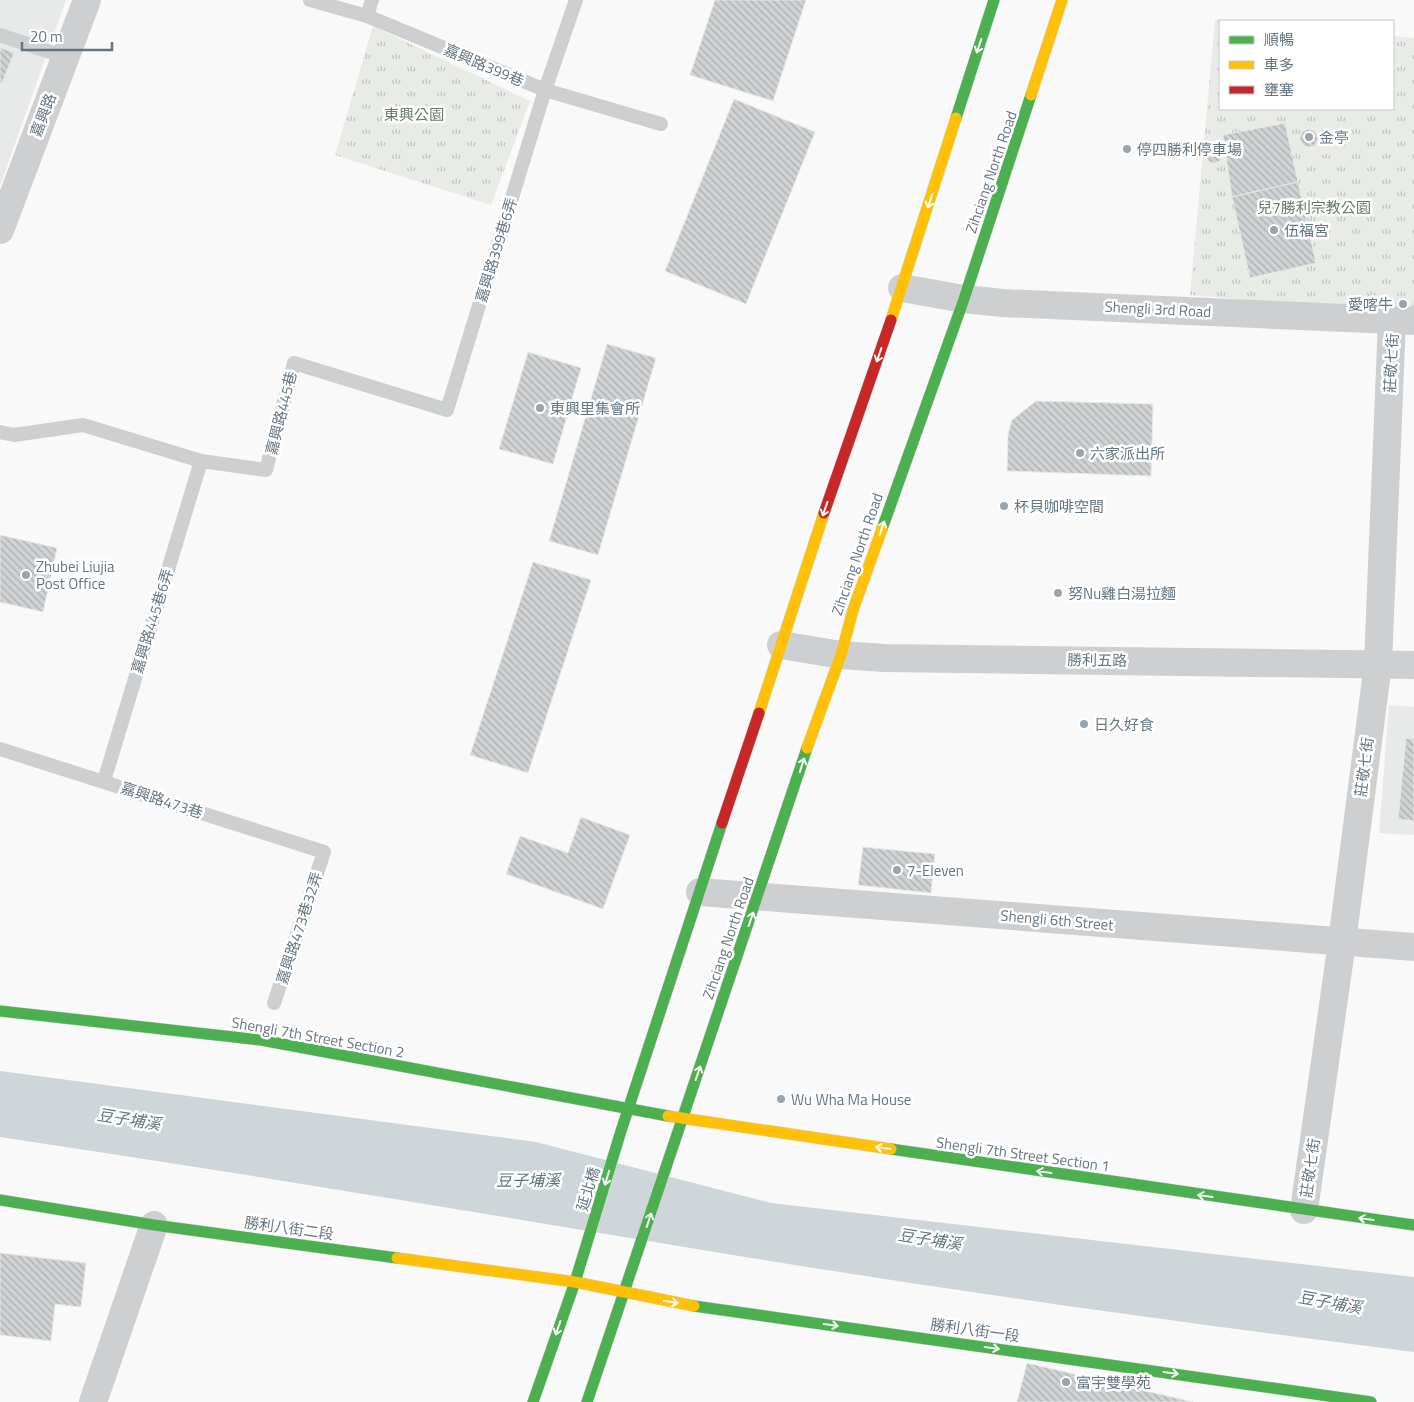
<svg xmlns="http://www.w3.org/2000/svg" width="1414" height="1402" viewBox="0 0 1414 1402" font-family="'Titillium Web','Noto Sans TC',sans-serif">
  <defs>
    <pattern id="park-tufts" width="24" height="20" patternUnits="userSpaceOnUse" patternTransform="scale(1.25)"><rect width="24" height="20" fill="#e8ebe6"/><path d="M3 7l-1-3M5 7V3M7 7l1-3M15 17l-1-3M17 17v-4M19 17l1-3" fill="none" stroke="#c0c3c0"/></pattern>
    <pattern id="building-back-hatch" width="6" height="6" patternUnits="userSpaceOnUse" patternTransform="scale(1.25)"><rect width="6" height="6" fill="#d0d2d3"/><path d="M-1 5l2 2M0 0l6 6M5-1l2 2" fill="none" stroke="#acafb1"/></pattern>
  </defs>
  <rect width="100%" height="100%" fill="#f9f9f9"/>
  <g fill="#e8e9e9">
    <path d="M0,0H66L0,186Z"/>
    <path d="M1389,705L1414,707V835L1379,833Z"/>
  </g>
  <g fill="url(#park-tufts)">
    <path d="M1215,20L1231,21H1220V109H1393V36L1414,38V314L1190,295Z"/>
    <path d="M373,26L530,101L491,205L335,155Z"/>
  </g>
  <path fill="#ced6d9" d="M0,1071L536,1142L771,1203L1414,1277V1352C1191,1324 967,1293 745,1257C497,1216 249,1174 0,1137Z"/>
  <g fill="url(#building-back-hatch)" stroke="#e8e8e8">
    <path d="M715,0H806L773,101L690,75Z"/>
    <path d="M0,47L14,53L2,83H0Z"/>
    <path d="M734,99L815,132L746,304L665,271Z"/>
    <path d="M1285,123L1298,182L1232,197L1223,135Z"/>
    <circle cx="1309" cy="138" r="9"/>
    <circle cx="1214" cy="154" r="9"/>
    <path d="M1298,182L1316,263L1250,278L1232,197Z"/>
    <path d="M607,344L656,358L598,555L549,541Z"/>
    <path d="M528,352L581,368L553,464L499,449Z"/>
    <path d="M1036,401L1153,404L1151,476L1007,471L1008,434L1012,420Z"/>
    <path d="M0,535L57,548L43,612L0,602Z"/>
    <path d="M533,562L591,580L528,773L470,755Z"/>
    <path d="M1406,738L1414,739V821L1398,819Z"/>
    <path d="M581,817L630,835L603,909L506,874L520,836L568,853Z"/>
    <path d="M863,847L935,854L931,893L858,885Z"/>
    <path d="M0,1253L86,1263L81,1307L55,1304L51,1341L0,1335Z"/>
    <path d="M1027,1363L1193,1402H1017Z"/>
  </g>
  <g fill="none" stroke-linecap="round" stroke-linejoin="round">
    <defs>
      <g id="fast">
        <path d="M956,118L994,0"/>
        <path d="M882,529L964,299L1031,95"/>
        <path d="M0,1011L261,1040L668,1116"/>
        <path d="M891,1149L1414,1225"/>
        <path d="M0,1200L154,1225L397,1258"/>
        <path d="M694,1306L1371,1402"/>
        <path d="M533,1402L575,1282L621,1131L722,823"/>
        <path d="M587,1402L807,748"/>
      </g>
      <g id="slow">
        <path d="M1031,95L1062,0"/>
        <path d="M891,320L956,118"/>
        <path d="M759,713L824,513"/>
        <path d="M807,748L841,655L853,610L882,529"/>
        <path d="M668,1116L891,1149"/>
        <path d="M397,1258L575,1282L694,1306"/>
      </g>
      <g id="jam">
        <path d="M824,513L891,320"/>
        <path d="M722,823L759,713"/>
      </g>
    </defs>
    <use href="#fast" stroke="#d5d6d7" stroke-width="12"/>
    <use href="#slow" stroke="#d5d6d7" stroke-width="12"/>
    <use href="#jam" stroke="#d5d6d7" stroke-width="12"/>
    <g stroke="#cecfd0" stroke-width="14">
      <path d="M310,0L367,16L545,90L661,124"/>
      <path d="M367,16L372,0"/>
      <path d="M0,35L65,57"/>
      <path d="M0,432L14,435L83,425L201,461L266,470L294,363L447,410L545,90L576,0"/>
      <path d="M0,749L324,852L274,1003"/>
      <path d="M104,781L201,461"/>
    </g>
    <g stroke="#cecfd0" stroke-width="28">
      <path d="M0,230L87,0"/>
      <path d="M902,288L964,299L1003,303L1414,321"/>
      <path d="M781,645L841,655L884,658L1414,665"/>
      <path d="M700,892L1414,947"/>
      <path d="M1304,1210L1342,942L1378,664L1392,320"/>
      <path d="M93,1402L154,1225"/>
    </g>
    <use href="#fast" stroke="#4caf50" stroke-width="11"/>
    <use href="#slow" stroke="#ffc107" stroke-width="11"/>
    <use href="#jam" stroke="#c62828" stroke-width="11"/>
  </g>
  <defs><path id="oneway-shaft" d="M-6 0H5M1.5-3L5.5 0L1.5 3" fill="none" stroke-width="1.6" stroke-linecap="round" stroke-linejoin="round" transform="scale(1.25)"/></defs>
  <g stroke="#f6fbf6">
    <use href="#oneway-shaft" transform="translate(979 46) rotate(108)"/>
    <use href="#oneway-shaft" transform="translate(930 201) rotate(108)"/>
    <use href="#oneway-shaft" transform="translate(879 355) rotate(109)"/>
    <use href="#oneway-shaft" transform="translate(825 509) rotate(109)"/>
    <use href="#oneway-shaft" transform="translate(882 528) rotate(-71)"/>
    <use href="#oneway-shaft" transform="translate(802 765) rotate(-72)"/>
    <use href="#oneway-shaft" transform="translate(751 919) rotate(-71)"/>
    <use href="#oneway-shaft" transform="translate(698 1073) rotate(-71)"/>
    <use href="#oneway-shaft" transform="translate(883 1148) rotate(-172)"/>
    <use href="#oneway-shaft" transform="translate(1044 1172) rotate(-172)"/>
    <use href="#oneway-shaft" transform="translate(607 1178) rotate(107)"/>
    <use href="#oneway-shaft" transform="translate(1205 1196) rotate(-172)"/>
    <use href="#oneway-shaft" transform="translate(1366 1219) rotate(-172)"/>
    <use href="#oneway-shaft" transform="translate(649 1220) rotate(-72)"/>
    <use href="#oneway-shaft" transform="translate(671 1302) rotate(9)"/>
    <use href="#oneway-shaft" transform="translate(831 1325) rotate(8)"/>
    <use href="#oneway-shaft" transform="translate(558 1328) rotate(109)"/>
    <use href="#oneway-shaft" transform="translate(992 1348) rotate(8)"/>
    <use href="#oneway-shaft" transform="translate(1171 1373) rotate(8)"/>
  </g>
  <g fill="#99a4ac" stroke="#fff" stroke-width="2">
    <circle cx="1309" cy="137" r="5"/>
    <circle cx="1127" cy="149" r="5"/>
    <circle cx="1274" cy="230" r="5"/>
    <circle cx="1403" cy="304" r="5"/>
    <circle cx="540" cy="408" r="5"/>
    <circle cx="1080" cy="453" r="5"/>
    <circle cx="1004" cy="506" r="5"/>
    <circle cx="26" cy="575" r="5"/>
    <circle cx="1058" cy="593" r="5"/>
    <circle cx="1084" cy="724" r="5"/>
    <circle cx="897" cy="870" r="5"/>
    <circle cx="781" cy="1099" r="5"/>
    <circle cx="1066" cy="1382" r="5"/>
  </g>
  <g text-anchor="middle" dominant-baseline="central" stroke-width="5" stroke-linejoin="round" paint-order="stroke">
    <g font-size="15" fill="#657683" stroke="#fff">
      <text transform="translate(484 65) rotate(23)">嘉興路399巷</text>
      <text transform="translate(43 115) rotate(-69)">嘉興路</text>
      <text transform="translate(991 172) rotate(-71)">Zihciang North Road</text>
      <text transform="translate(496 250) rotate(-73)">嘉興路399巷6弄</text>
      <text transform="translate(1158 309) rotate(3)">Shengli 3rd Road</text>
      <text transform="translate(1391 363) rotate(-87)">莊敬七街</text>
      <text transform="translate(281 413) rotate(-76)">嘉興路445巷</text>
      <text transform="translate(857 554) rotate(-71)">Zihciang North Road</text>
      <text transform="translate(152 621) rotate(-73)">嘉興路445巷6弄</text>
      <text transform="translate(1097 660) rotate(1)">勝利五路</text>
      <text transform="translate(1364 767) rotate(-83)">莊敬七街</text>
      <text transform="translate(162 800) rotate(18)">嘉興路473巷</text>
      <text transform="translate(1057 920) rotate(5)">Shengli 6th Street</text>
      <text transform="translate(299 928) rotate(-72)">嘉興路473巷32弄</text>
      <text transform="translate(728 938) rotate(-71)">Zihciang North Road</text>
      <text transform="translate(318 1037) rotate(10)">Shengli 7th Street Section 2</text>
      <text transform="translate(1023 1154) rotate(8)">Shengli 7th Street Section 1</text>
      <text transform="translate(1310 1168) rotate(-82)">莊敬七街</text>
      <text transform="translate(588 1189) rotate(-73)">延北橋</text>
      <text transform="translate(289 1228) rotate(8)">勝利八街二段</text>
      <text transform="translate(975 1330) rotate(8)">勝利八街一段</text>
    </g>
    <g font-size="15" fill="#687a64" stroke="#fff">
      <text x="414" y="114">東興公園</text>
      <text x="1314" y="207">兒7勝利宗教公園</text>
    </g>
    <g font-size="15" fill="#657683" stroke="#fff" text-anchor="start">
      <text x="1319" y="137">金亭</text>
      <text x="1137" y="149">停四勝利停車場</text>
      <text x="1284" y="230">伍福宮</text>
      <text x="1393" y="304" text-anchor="end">愛喀牛</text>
      <text x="550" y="408">東興里集會所</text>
      <text x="1090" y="453">六家派出所</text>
      <text x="1014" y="506">杯貝咖啡空間</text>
      <text x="36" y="566">Zhubei Liujia<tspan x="36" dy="17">Post Office</tspan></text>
      <text x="1068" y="593">努Nu雞白湯拉麵</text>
      <text x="1094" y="724">日久好食</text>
      <text x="907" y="870">7-Eleven</text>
      <text x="791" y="1099">Wu Wha Ma House</text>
      <text x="1076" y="1382">富宇雙學苑</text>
    </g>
    <g font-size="16" font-style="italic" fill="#60757c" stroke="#fff">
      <text transform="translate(129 1119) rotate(9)">豆子埔溪</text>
      <text x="528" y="1180">豆子埔溪</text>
      <text transform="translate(930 1239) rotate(9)">豆子埔溪</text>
      <text transform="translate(1330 1302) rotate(10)">豆子埔溪</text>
    </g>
  </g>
  <rect x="1219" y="20" width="175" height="90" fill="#ffffff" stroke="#c1c8cd"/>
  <rect x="1229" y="36" width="25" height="8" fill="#4caf50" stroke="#c1c8cd"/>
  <text x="1264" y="45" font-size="15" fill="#657683">順暢</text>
  <rect x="1229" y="61" width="25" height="8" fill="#ffc107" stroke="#c1c8cd"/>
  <text x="1264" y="70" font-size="15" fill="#657683">車多</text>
  <rect x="1229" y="86" width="25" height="8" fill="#c62828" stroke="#c1c8cd"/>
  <text x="1264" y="95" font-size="15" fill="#657683">壅塞</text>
  <path d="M22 42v8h90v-8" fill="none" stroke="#657683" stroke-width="2.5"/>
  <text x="30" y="42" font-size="15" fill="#657683" stroke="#ffffff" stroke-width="4" paint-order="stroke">20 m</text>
</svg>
